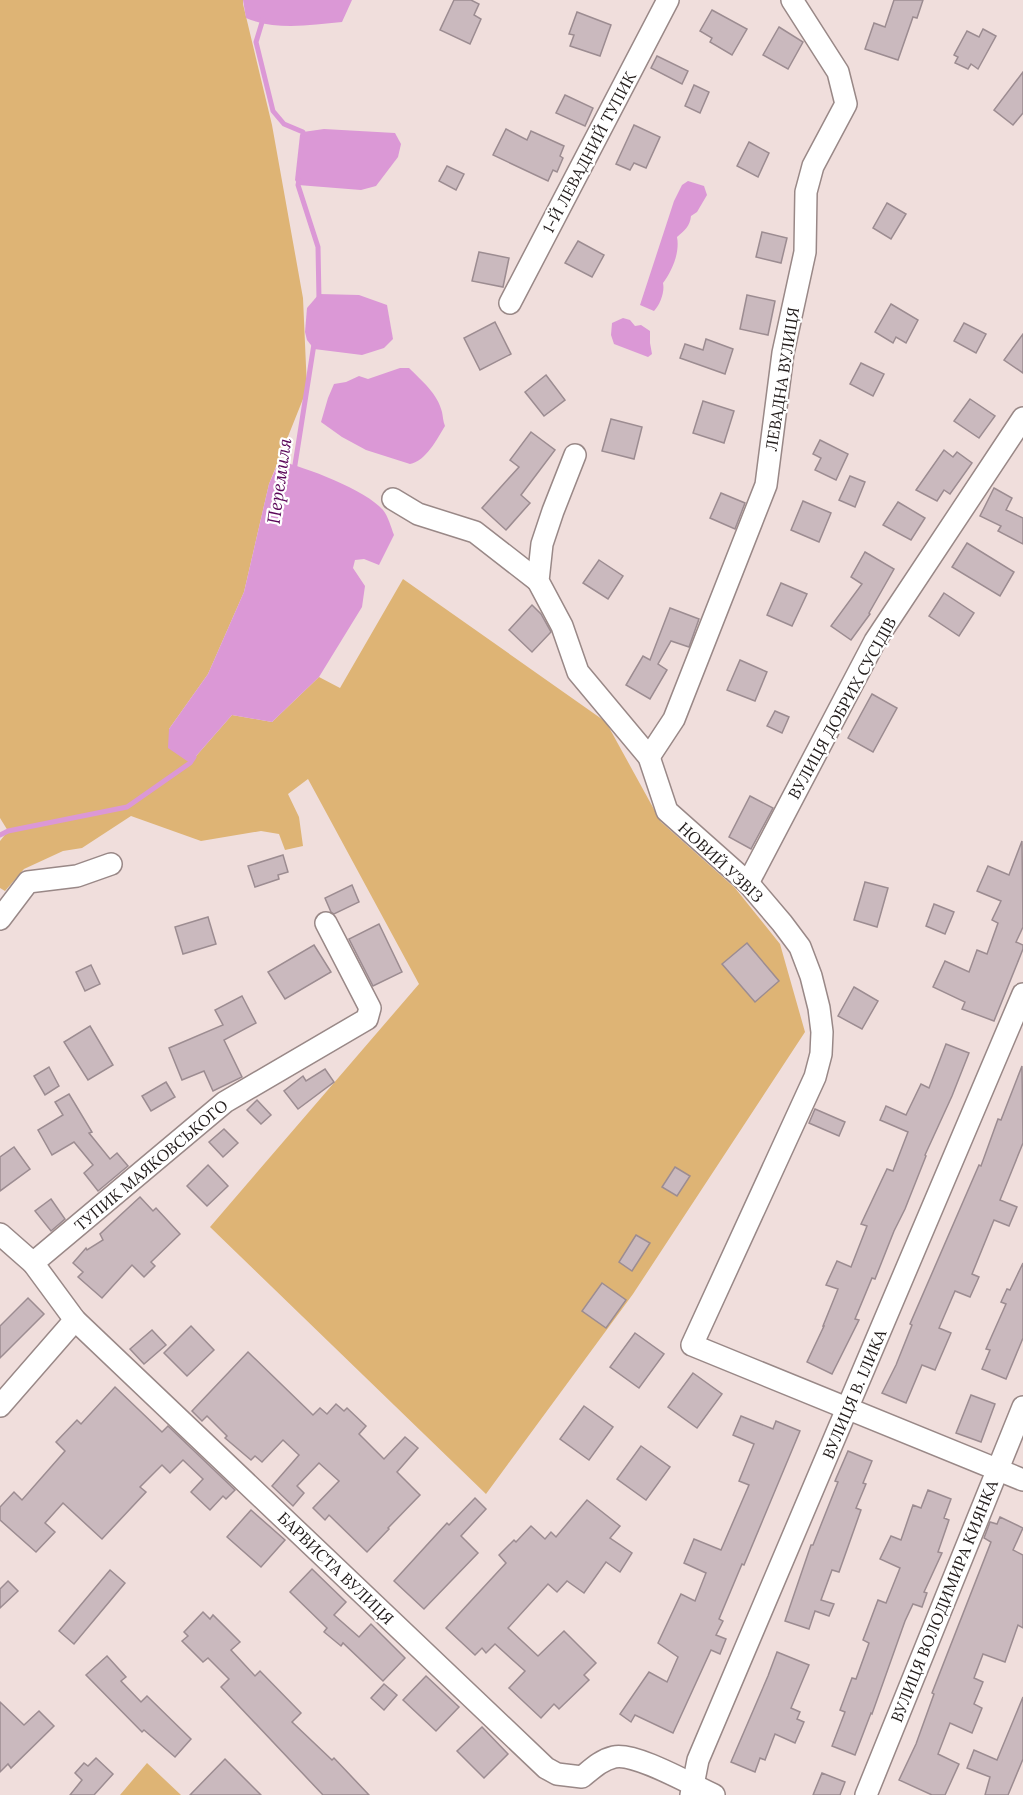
<svg xmlns="http://www.w3.org/2000/svg" width="1023" height="1795" viewBox="0 0 1023 1795" font-family="Lora,serif">
  <rect width="100%" height="100%" fill="#f0dedc"/>
  <g fill="#deb475">
    <path d="M0,0H243V4L272,125L303,298L307,389L269,484L244,592L208,674L169,729L190,763L232,715L272,722L319,677L340,688L403,579L606,722L661,822L735,888L780,944L805,1032L633,1294L486,1494L210,1227L419,984L308,779L288,794L299,817L303,846L285,850L279,834L261,831L201,841L131,816L82,848L63,851L24,869L5,891L0,888V841L8,831L0,818Z"/>
    <path d="M147,1763L181,1795H120Z"/>
  </g>
  <g fill="#db98d6">
    <path d="M243,0H352L342,22C310,25 277,31 246,18Z"/>
    <path d="M324,129L395,133L401,144L398,157L376,186L361,190L298,185L295,180L300,135L303,132Z"/>
    <path d="M688,181L704,186L707,195L697,212L691,216C690,226 685,230 677,237C680,253 672,271 663,283C665,292 660,305 654,311L640,305L674,201L682,185Z"/>
    <path d="M319,294L359,295L387,305L393,339L384,348L362,355L314,349L307,340L305,332L307,308Z"/>
    <path d="M623,318L630,320L635,326L641,325L650,331V343L652,354L648,357L614,344L611,335L612,323Z"/>
    <path d="M400,368H409C421,380 438,394 442,412C443,417 443,421 445,426C437,439 426,461 410,464L366,450L342,437L321,422L328,398L334,384L346,382L359,376L368,379Z"/>
    <path d="M279,461C305,467 366,490 383,510C388,516 391,527 394,535L379,565L364,559L355,560L353,568L365,586L362,607L319,677L272,722L232,715L190,763L168,748L169,729L208,674L244,592L269,484Z"/>
  </g>
  <g fill="none" stroke-linecap="round" stroke-linejoin="round">
    <g stroke="#db98d6" stroke-width="5">
      <path d="M263,19L256,42L273,111L284,124L303,132V137"/>
      <path d="M299,180L298,185L318,247L319,299"/>
      <path d="M294,471L314,344"/>
      <path d="M0,835L8,831L127,807L190,763L194,757"/>
    </g>
  </g>
  <g fill="#cab9be" stroke="#9c8c91" stroke-width="1.5">
    <path d="M454,0H471L479,4L474,15L481,19L470,44L440,30Z"/>
    <path d="M894,0H923L917,18L913,17L898,60L865,49L874,23L885,27Z"/>
    <path d="M712,10L747,29L732,55L710,42L712,38L700,31Z"/>
    <path d="M577,12L611,25L600,56L570,46L574,35L569,34Z"/>
    <path d="M779,27L803,42L788,69L763,55Z"/>
    <path d="M983,29L996,36L978,69L971,64L968,69L955,63L958,57L954,55L967,31L979,37Z"/>
    <path d="M657,56L688,71L682,84L651,68Z"/>
    <path d="M1023,72V113L1013,125L994,110Z"/>
    <path d="M694,85L709,92L700,113L685,106Z"/>
    <path d="M565,95L593,108L585,126L556,113Z"/>
    <path d="M634,125L660,137L646,168L634,163L630,170L616,164Z"/>
    <path d="M506,129L527,140L531,131L564,146L560,156L563,158L557,172L553,170L548,181L493,155Z"/>
    <path d="M749,142L769,153L758,177L737,166Z"/>
    <path d="M447,166L464,174L456,190L439,181Z"/>
    <path d="M887,203L906,214L891,239L873,228Z"/>
    <path d="M762,232L787,238L781,263L756,257Z"/>
    <path d="M578,241L604,255L592,277L565,263Z"/>
    <path d="M479,252L509,258L503,287L472,281Z"/>
    <path d="M747,295L775,301L768,335L740,329Z"/>
    <path d="M891,304L918,320L906,343L896,337L893,343L875,332Z"/>
    <path d="M495,322L511,354L480,370L464,338Z"/>
    <path d="M964,323L986,334L976,353L954,341Z"/>
    <path d="M1023,334V373L1004,360Z"/>
    <path d="M706,339L733,349L725,374L680,358L685,344L703,350Z"/>
    <path d="M861,363L884,374L873,396L850,384Z"/>
    <path d="M546,375L565,400L544,416L525,392Z"/>
    <path d="M970,399L995,416L979,438L954,421Z"/>
    <path d="M703,401L734,411L724,443L693,433Z"/>
    <path d="M611,419L642,427L634,459L602,451Z"/>
    <path d="M531,432L555,450L521,495L530,503L506,530L482,508L519,467L510,460Z"/>
    <path d="M820,440L848,454L836,480L815,470L821,458L813,454Z"/>
    <path d="M944,450L953,457L957,452L972,463L950,494L944,490L937,501L916,490Z"/>
    <path d="M850,476L865,482L855,507L839,500Z"/>
    <path d="M994,488L1012,498L1006,510L1023,518V544L998,531L1001,526L980,516Z"/>
    <path d="M721,493L745,503L735,529L710,518Z"/>
    <path d="M803,501L831,513L819,542L791,530Z"/>
    <path d="M898,502L925,518L911,540L883,525Z"/>
    <path d="M967,543L1014,572L1000,596L952,567Z"/>
    <path d="M865,552L894,569L869,613L870,614L851,640L831,626L862,584L851,577Z"/>
    <path d="M599,560L623,576L608,599L583,583Z"/>
    <path d="M781,583L807,594L792,626L767,615Z"/>
    <path d="M944,593L974,613L959,636L929,616Z"/>
    <path d="M532,605L541,614L551,632L532,652L509,630Z"/>
    <path d="M670,608L699,619L689,647L671,641L658,664L667,670L650,699L626,685L643,656L650,660Z"/>
    <path d="M740,660L767,672L755,701L727,690Z"/>
    <path d="M872,694L897,708L873,752L848,738Z"/>
    <path d="M775,711L789,717L782,733L767,726Z"/>
    <path d="M750,796L773,808L751,849L729,837Z"/>
    <path d="M1022,841L1023,927L1016,942L1023,945V949L994,1021L962,1009L965,1002L933,987L945,961L969,972L977,950L987,954L998,923L992,920L1001,901L977,891L988,866L1009,875Z"/>
    <path d="M283,855L288,872L278,875L279,879L255,887L248,866Z"/>
    <path d="M865,882L888,888L877,927L854,920Z"/>
    <path d="M352,885L359,902L334,914L331,912L325,898Z"/>
    <path d="M934,904L954,912L945,934L926,926Z"/>
    <path d="M208,917L216,944L183,954L175,927Z"/>
    <path d="M379,924L402,972L373,986L349,939Z"/>
    <path d="M747,943L779,981L755,1002L722,964Z"/>
    <path d="M314,945L331,972L285,999L268,972Z"/>
    <path d="M91,965L100,984L85,991L76,972Z"/>
    <path d="M854,987L878,1001L862,1029L838,1016Z"/>
    <path d="M242,996L256,1023L224,1040L242,1077L213,1091L204,1071L182,1080L169,1048L223,1025L215,1010Z"/>
    <path d="M90,1026L113,1065L88,1080L64,1042Z"/>
    <path d="M946,1044L969,1053L952,1096L925,1155L926,1156L905,1209L894,1231L875,1279L872,1278L855,1319L859,1320L832,1374L807,1362L824,1326H823L838,1289L826,1285L837,1261L851,1267L867,1226L861,1224L887,1169L893,1171L908,1132L880,1120L886,1106L906,1115L921,1084L929,1088Z"/>
    <path d="M1022,1066L1023,1143L1000,1200L1017,1207L1009,1226L994,1220L972,1274L979,1277L970,1297L955,1291L939,1328L951,1333L935,1370L922,1365L906,1403L882,1393L896,1365L912,1325L910,1324L979,1165L981,1166L998,1119L1001,1120Z"/>
    <path d="M49,1067L59,1086L45,1095L34,1076Z"/>
    <path d="M325,1069L334,1082L298,1109L284,1091L303,1076L306,1081Z"/>
    <path d="M166,1082L175,1097L151,1111L142,1096Z"/>
    <path d="M69,1094L92,1132L89,1133L110,1159L117,1153L128,1166L98,1191L84,1173L93,1165L74,1142L52,1155L38,1130L63,1115L55,1102Z"/>
    <path d="M257,1100L271,1115L261,1124L247,1110Z"/>
    <path d="M815,1109L845,1122L839,1136L809,1123Z"/>
    <path d="M224,1129L238,1143L223,1157L209,1142Z"/>
    <path d="M14,1147L30,1169L0,1191V1157Z"/>
    <path d="M208,1165L228,1186L207,1206L187,1186Z"/>
    <path d="M675,1167L690,1176L677,1196L662,1187Z"/>
    <path d="M140,1197L153,1211L156,1208L180,1234L151,1262L155,1266L144,1277L132,1265L102,1298L78,1277L83,1272L73,1263L86,1248L87,1250L103,1240L100,1234Z"/>
    <path d="M51,1199L65,1219L51,1231L35,1211Z"/>
    <path d="M636,1235L650,1243L632,1271L619,1262Z"/>
    <path d="M1023,1263V1338L1006,1379L982,1369L990,1350L986,1349L1006,1304L1001,1302L1007,1289L1010,1290Z"/>
    <path d="M602,1283L626,1300L606,1328L582,1311Z"/>
    <path d="M28,1298L44,1314L0,1358V1326Z"/>
    <path d="M191,1326L214,1350L187,1376L164,1353Z"/>
    <path d="M152,1330L166,1345L144,1364L130,1349Z"/>
    <path d="M635,1333L664,1354L639,1388L610,1367Z"/>
    <path d="M248,1352L313,1415L320,1408L327,1414L336,1404L344,1411L347,1408L366,1426L359,1434L384,1459L405,1437L418,1448L397,1472L420,1495L388,1528L389,1529L367,1552L329,1515L325,1520L313,1508L339,1481L319,1463L297,1486L304,1493L293,1506L272,1486L299,1455L283,1440L262,1462L255,1456L251,1460L225,1438L227,1436L207,1416L202,1421L192,1411Z"/>
    <path d="M693,1373L722,1394L697,1428L668,1407Z"/>
    <path d="M115,1387L162,1432L168,1426L235,1490L226,1499L223,1496L210,1510L191,1492L203,1479L183,1460L170,1473L162,1465L140,1487L146,1492L102,1539L63,1503L45,1523L55,1532L36,1552L0,1520V1507L14,1492L22,1500L65,1451L56,1442L77,1420L81,1424Z"/>
    <path d="M971,1395L995,1404L981,1442L956,1433Z"/>
    <path d="M584,1406L613,1427L589,1460L560,1439Z"/>
    <path d="M741,1416L773,1429L776,1421L800,1431L744,1565L742,1564L719,1619L723,1621L716,1635L726,1639L720,1654L711,1650L673,1733L635,1715L631,1722L620,1714L649,1672L667,1682L678,1657L658,1643L681,1594L695,1601L706,1573L684,1563L694,1539L721,1550L749,1485L739,1481L754,1444L733,1435Z"/>
    <path d="M641,1446L670,1467L646,1500L617,1479Z"/>
    <path d="M848,1451L872,1461L863,1483L866,1484L856,1508L861,1510L839,1572L832,1570L821,1600L834,1604L829,1616L815,1611L809,1629L785,1621L811,1545H813L838,1482L835,1481Z"/>
    <path d="M928,1490L951,1499L944,1518L949,1520L938,1552L942,1553L924,1592L927,1593L922,1607L913,1604L905,1621L872,1714L871,1713L855,1755L832,1746L845,1712L840,1710L852,1678L856,1679L869,1643L863,1640L878,1600L886,1603L900,1568L880,1559L891,1536L901,1540L913,1505L921,1508Z"/>
    <path d="M475,1498L486,1509L461,1536L478,1553L424,1609L394,1581L447,1523L449,1525Z"/>
    <path d="M587,1500L620,1526L610,1538L632,1553L620,1572L606,1562L584,1593L567,1581L557,1592L548,1584L508,1628L538,1656L564,1631L596,1663L584,1675L589,1680L559,1709L554,1704L541,1718L509,1688L525,1671L495,1644L486,1653L482,1648L475,1655L446,1628L506,1563L499,1555L514,1540L516,1542L531,1526L545,1539L551,1532L556,1537Z"/>
    <path d="M251,1510L285,1540L261,1567L227,1537Z"/>
    <path d="M1000,1517L1023,1528L1013,1550L1023,1555V1628L1018,1625L1005,1662L983,1654L974,1678L983,1682L974,1704L982,1708L972,1733L950,1723L938,1754L959,1764L945,1795H932L899,1780L916,1744L934,1694L932,1693L991,1542L984,1538L990,1522L997,1524Z"/>
    <path d="M312,1569L346,1602L334,1615L359,1637L371,1624L405,1658L383,1681L343,1643L341,1646L324,1632L327,1628L290,1592Z"/>
    <path d="M110,1570L125,1583L74,1644L59,1631Z"/>
    <path d="M8,1581L18,1591L0,1608V1589Z"/>
    <path d="M203,1612L210,1619L213,1615L240,1642L231,1650L255,1676L260,1671L301,1713L292,1722L332,1760L334,1758L369,1795H323L221,1687L229,1679L208,1658L203,1662L182,1641L188,1636L184,1632Z"/>
    <path d="M777,1652L809,1665L791,1708L800,1712L797,1719L804,1722L795,1743L775,1734L765,1760L760,1758L755,1772L731,1762L768,1676Z"/>
    <path d="M107,1656L126,1677L121,1681L141,1702L147,1696L191,1739L175,1757L144,1730L142,1732L86,1675Z"/>
    <path d="M426,1676L459,1707L436,1731L403,1700Z"/>
    <path d="M384,1684L397,1695L384,1710L371,1698Z"/>
    <path d="M1023,1697V1759L1008,1795H985L990,1777L967,1768L974,1750L997,1760Z"/>
    <path d="M0,1702L24,1725L39,1711L54,1726L11,1768L8,1764L0,1772Z"/>
    <path d="M482,1727L508,1754L484,1778L457,1751Z"/>
    <path d="M96,1758L113,1774L94,1795H70L82,1780L75,1773L84,1763L88,1766Z"/>
    <path d="M225,1759L261,1795H190Z"/>
    <path d="M822,1773L845,1782L840,1795H813Z"/>
  </g>
  <g fill="none" stroke-linecap="round" stroke-linejoin="round">
    <defs>
      <g id="minor">
        <path d="M510,303L668,0"/>
        <path d="M575,455L553,511L542,544L538,581L562,626L578,672L649,757L667,811L748,883L782,923L800,947L811,976L819,1008L822,1032L821,1054L815,1077L692,1345L1023,1480"/>
        <path d="M393,499L418,514L475,532L538,581"/>
        <path d="M649,757L674,719L766,485L783,353L805,252L806,192L813,166L846,104L838,72L792,0"/>
        <path d="M748,883L875,641L1023,418"/>
        <path d="M0,919L28,882L77,876L111,864"/>
        <path d="M0,1234L33,1263L75,1320L546,1768L557,1774L582,1777C592,1769 601,1760 614,1757C635,1752 692,1785 714,1795"/>
        <path d="M33,1263L225,1102L367,1019L370,1008L326,923"/>
        <path d="M0,1406L75,1320"/>
        <path d="M691,1795L698,1760L1023,994"/>
        <path d="M866,1795L1023,1407"/>
      </g>
    </defs>
    <use href="#minor" stroke="#998887" stroke-width="24"/>
    <use href="#minor" stroke="#fff" stroke-width="21"/>
  </g>
  <g text-anchor="middle" dominant-baseline="central" stroke-width="4.5" stroke-linejoin="round" paint-order="stroke">
    <g font-size="16" fill="#201a19" stroke="#fff">
      <text transform="translate(589 152) rotate(-62)">1-Й ЛЕВАДНИЙ ТУПИК</text>
      <text transform="translate(782 379) rotate(-81)">ЛЕВАДНА ВУЛИЦЯ</text>
      <text transform="translate(842 708) rotate(-61)">ВУЛИЦЯ ДОБРИХ СУСІДІВ</text>
      <text transform="translate(721 862) rotate(43)">НОВИЙ УЗВІЗ</text>
      <text transform="translate(151 1165) rotate(-40)">ТУПИК МАЯКОВСЬКОГО</text>
      <text transform="translate(854 1394) rotate(-67)">ВУЛИЦЯ В. ІЛИКА</text>
      <text transform="translate(336 1568) rotate(44)">БАРВИСТА ВУЛИЦЯ</text>
      <text transform="translate(944 1601) rotate(-68)">ВУЛИЦЯ ВОЛОДИМИРА КИЯНКА</text>
    </g>
    <g font-size="18" font-style="italic" fill="#5b0759" stroke="#fff">
      <text transform="translate(279 481) rotate(-82)">Перемиля</text>
    </g>
  </g>
</svg>
